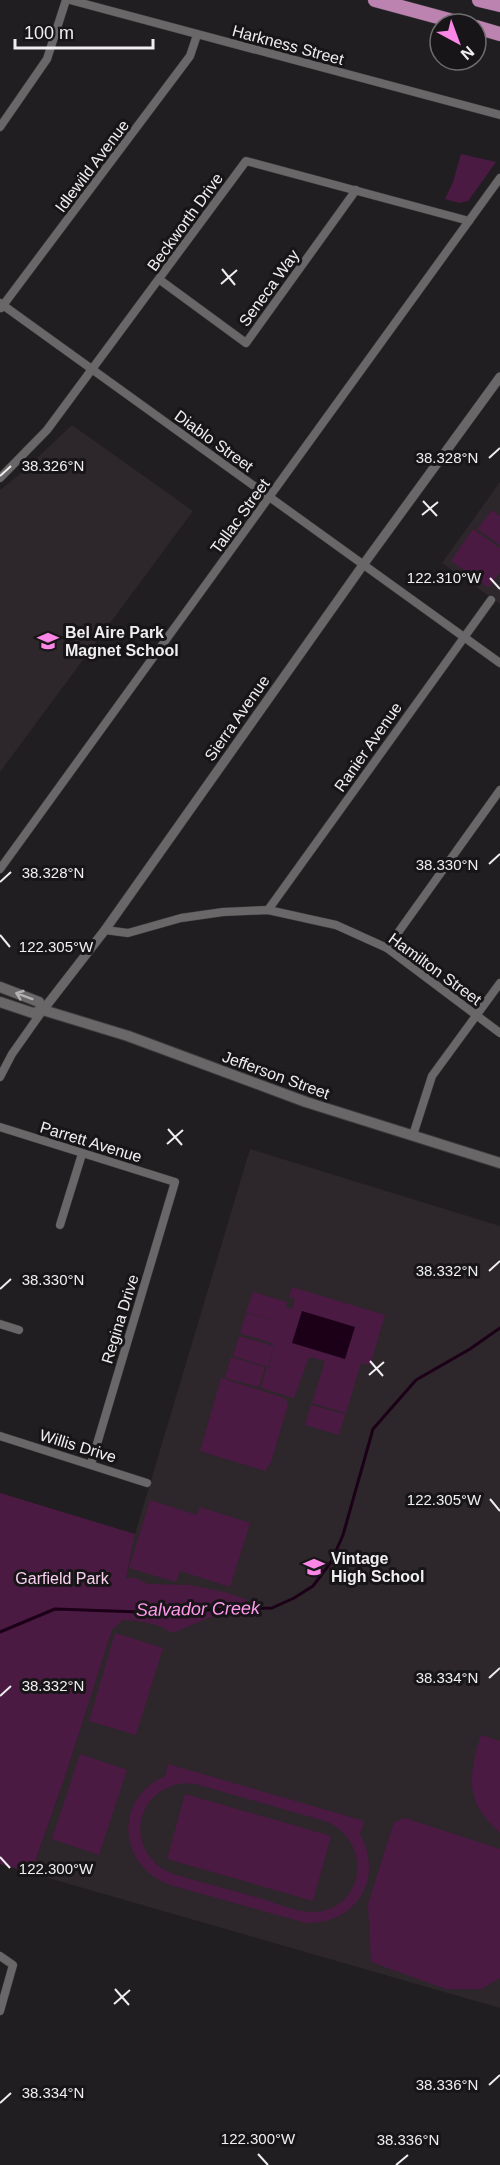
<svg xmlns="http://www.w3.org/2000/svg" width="500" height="2165" viewBox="0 0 500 2165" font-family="Arial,sans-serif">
  <rect width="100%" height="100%" fill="#201e20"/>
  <g fill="#2d262b">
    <path d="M72,425L193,511L0,772V490L20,474Z"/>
    <path d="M500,482V604L442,563Z"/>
    <path d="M250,1149L500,1226V2008L31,1873L66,1774L121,1601L135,1534Z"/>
  </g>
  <g fill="#4b1a43" fill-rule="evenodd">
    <path d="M461,154L496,162L468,201L459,203L445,199L453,182Z"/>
    <path d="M492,510L500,516V545L477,529Z"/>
    <path d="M473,529L500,548V572L489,588L451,561Z"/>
    <path d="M292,1287L385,1315L370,1365L361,1363L346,1413L312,1403L325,1361L309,1357L294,1398L261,1388L267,1367L271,1368L269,1367L275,1346L268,1367L233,1356L239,1336L274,1346V1344L240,1333L246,1313L281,1323L246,1312L253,1292L287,1302L286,1307L292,1309L295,1299L289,1297Z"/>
    <path d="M231,1357L265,1367L259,1387L225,1378Z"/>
    <path d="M221,1378L285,1398L288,1405L271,1462L265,1471L200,1451Z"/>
    <path d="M311,1405L345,1414L339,1435L305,1425Z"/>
    <path d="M0,1493L135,1534L126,1578H136L148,1584L189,1585L224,1592L248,1600L246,1612L211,1617L175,1632C168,1632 167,1630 162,1627C149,1622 136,1621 123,1620L112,1630L66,1774L31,1873L0,1864Z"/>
    <path d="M150,1500L197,1515L200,1507L250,1523L230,1587L180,1571L176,1582L129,1568Z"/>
    <path d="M115,1633L163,1648L136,1735L89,1721Z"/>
    <path d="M481,1735L500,1741V1833C464,1801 468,1777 481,1735Z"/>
    <path d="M80,1754L127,1770L99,1855L52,1839Z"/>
    <path d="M168,1764L364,1821L361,1832H359C385,1877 358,1924 306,1923L170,1885C118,1866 113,1799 165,1776ZM185,1783L199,1785L325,1821C372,1839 367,1908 315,1912C299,1913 281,1905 266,1900C235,1891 204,1883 173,1874C124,1854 132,1789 185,1783Z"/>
    <path d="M185,1794L331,1836L313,1901L167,1859Z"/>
    <path d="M405,1818L500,1849V1978L481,1989H446L371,1962L368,1904L394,1822Z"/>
  </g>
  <path fill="#1c0018" d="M302,1311L355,1327L345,1359L292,1343Z"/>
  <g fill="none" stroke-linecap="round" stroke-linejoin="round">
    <path stroke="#1c0018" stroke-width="3" d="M0,1632L55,1609L140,1612L272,1608L294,1598L313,1586L331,1562L343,1535L373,1429L416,1380L470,1349L500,1328"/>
    <defs>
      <g id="minor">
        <path d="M70,0L500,115"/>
        <path d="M0,127L47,59L66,0"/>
        <path d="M160,280L246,343L356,190"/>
        <path d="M0,303L500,663"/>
        <path d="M1,308L190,56L197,35"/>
        <path d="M0,478L47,430L246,161L469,221"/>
        <path d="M0,869L500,178"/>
        <path d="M268,910L491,600"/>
        <path d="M105,930L128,933L181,918L223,912L268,910L336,925L387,948L500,1033"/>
        <path d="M387,948L500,790"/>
        <path d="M0,1077L12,1054L43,1010"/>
        <path d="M0,1127L175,1182L91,1464"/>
        <path d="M413,1135L432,1076L500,983"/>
        <path d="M60,1225L82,1154"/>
        <path d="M0,1324L19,1330"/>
        <path d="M0,1436L147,1483"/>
        <path d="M0,1956L13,1965L0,2011"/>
      </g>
      <path id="tertiary" d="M43,1010L105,930L363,565L500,377"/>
      <g id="secondary">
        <path d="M0,987L39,1002L43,1010"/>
        <path d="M0,1002L33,1013L43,1010L128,1036L306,1102L500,1163"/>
      </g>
      <g id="motorway">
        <path d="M375,0L464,24"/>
        <path d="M479,0L500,5"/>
        <path d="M476,27L500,34"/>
      </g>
    </defs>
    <use href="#minor" stroke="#3d3b3c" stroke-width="9"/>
    <use href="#tertiary" stroke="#3d3b3c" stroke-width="10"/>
    <use href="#secondary" stroke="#3d3b3c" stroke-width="12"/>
    <use href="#motorway" stroke="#3d3b3c" stroke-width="15"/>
    <use href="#minor" stroke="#6a6769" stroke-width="8"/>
    <use href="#tertiary" stroke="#6a6769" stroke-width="9"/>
    <use href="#secondary" stroke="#6a6769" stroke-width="10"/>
    <use href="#motorway" stroke="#bc83b0" stroke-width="14"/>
  </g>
  <defs><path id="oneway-shaft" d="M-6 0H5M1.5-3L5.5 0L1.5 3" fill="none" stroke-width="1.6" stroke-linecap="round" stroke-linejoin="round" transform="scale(1.5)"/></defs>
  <use stroke="#b4b1b3" href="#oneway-shaft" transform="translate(24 996) rotate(-160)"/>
  <path fill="none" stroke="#f0eeef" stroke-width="2" d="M222,269L235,285M221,284L237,270M489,458L500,448M0,476L11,466M423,501L437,516M422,515L438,502M490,578L500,589M489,864L500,854M0,882L11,872M0,935L10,947M168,1129L182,1145M167,1144L183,1130M489,1271L500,1261M0,1289L11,1279M370,1361L383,1376M369,1375L384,1362M490,1499L500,1511M489,1678L500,1668M0,1696L11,1686M0,1857L10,1868M115,1989L129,2005M114,2004L130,1990M489,2085L500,2075M0,2103L11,2093M258,2154L268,2165M396,2165L408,2155"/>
  <defs>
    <symbol id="school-bare" viewBox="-9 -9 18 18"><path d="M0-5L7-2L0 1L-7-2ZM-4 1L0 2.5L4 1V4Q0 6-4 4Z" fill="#fa87e6" stroke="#171517" stroke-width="2.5" paint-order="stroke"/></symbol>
  </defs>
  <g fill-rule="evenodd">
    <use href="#school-bare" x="33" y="626" width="30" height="30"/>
    <use href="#school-bare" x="299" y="1552" width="30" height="30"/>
  </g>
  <g text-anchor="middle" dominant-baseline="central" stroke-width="6" stroke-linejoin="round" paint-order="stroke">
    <g font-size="16" fill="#f0eeef" stroke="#171517">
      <text transform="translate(288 45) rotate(15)">Harkness Street</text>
      <text transform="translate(92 166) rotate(-53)">Idlewild Avenue</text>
      <text transform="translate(185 222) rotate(-54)">Beckworth Drive</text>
      <text transform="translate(269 288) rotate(-54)">Seneca Way</text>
      <text transform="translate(214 441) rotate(36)">Diablo Street</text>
      <text transform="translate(240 516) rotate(-54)">Tallac Street</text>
      <text transform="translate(237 718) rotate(-55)">Sierra Avenue</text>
      <text transform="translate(368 747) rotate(-55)">Ranier Avenue</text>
      <text transform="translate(435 969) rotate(36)">Hamilton Street</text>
      <text transform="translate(276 1075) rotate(20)">Jefferson Street</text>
      <text transform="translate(91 1142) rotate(17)">Parrett Avenue</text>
      <text transform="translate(120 1319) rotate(-73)">Regina Drive</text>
      <text transform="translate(78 1446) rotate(17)">Willis Drive</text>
    </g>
    <g font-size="16" font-weight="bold" fill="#f0eeef" stroke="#171517" text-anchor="start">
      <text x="65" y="632">Bel Aire Park<tspan x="65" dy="18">Magnet School</tspan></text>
      <text x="331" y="1558">Vintage<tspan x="331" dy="18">High School</tspan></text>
    </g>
    <g font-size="16" fill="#f9d0f0" stroke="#171517">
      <text x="62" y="1578">Garfield Park</text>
    </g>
    <g font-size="18" font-style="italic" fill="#ff9aec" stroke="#171517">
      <text transform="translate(198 1609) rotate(-1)">Salvador Creek</text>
    </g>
  </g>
  <g font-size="15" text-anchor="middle" fill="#f0eeef" stroke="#171517" stroke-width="6" stroke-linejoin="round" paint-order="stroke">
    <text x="447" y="463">38.328°N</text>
    <text x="53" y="471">38.326°N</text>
    <text x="444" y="583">122.310°W</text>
    <text x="447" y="870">38.330°N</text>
    <text x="53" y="878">38.328°N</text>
    <text x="56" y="952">122.305°W</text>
    <text x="447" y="1276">38.332°N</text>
    <text x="53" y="1285">38.330°N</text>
    <text x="444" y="1505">122.305°W</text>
    <text x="447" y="1683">38.334°N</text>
    <text x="53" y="1691">38.332°N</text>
    <text x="56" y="1874">122.300°W</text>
    <text x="447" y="2090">38.336°N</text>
    <text x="53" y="2098">38.334°N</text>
    <text x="258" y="2144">122.300°W</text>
    <text x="408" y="2145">38.336°N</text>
  </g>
  <g transform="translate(458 42) rotate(139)"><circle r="28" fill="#171517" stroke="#6e6c6d" stroke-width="1.5"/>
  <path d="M0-4.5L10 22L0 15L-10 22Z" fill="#fa87e6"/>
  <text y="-9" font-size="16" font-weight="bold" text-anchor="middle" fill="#f0eeef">N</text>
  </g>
  <path d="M15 39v9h138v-9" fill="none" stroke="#f0eeef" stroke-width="3"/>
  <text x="24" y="39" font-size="18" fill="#f0eeef" stroke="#171517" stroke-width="4.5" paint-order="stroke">100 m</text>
</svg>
